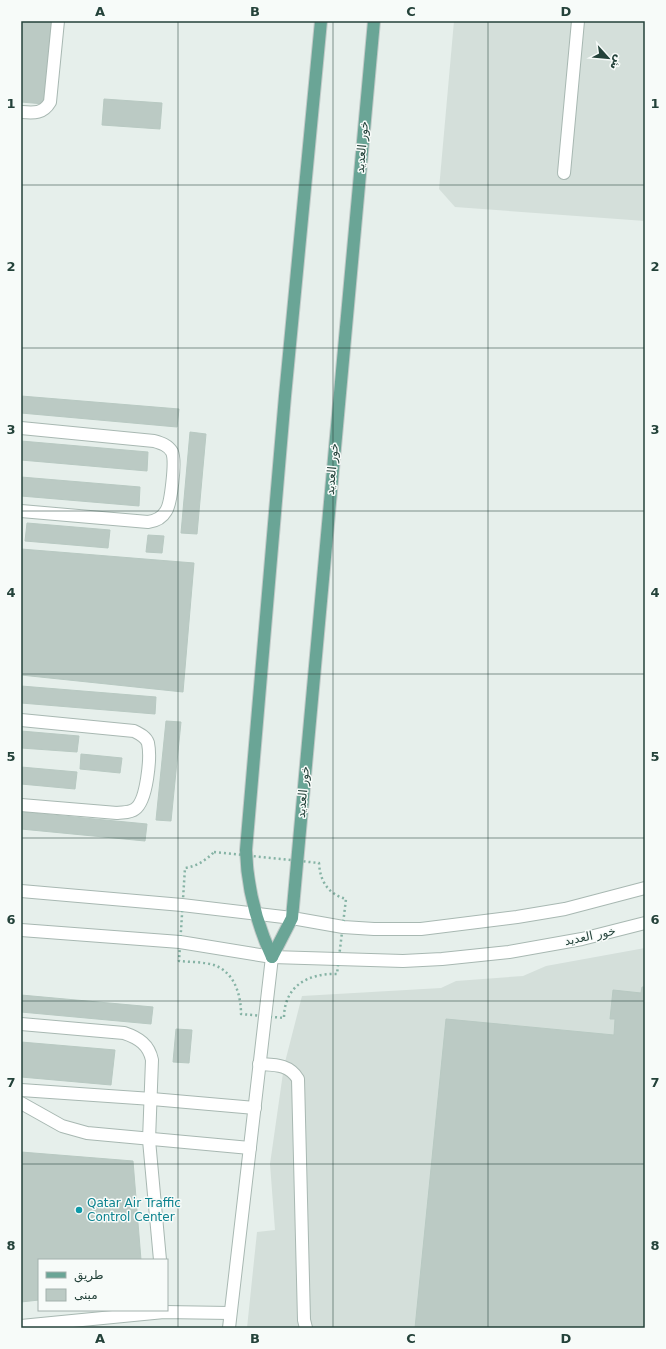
<svg xmlns="http://www.w3.org/2000/svg" width="666" height="1349" viewBox="0 0 666 1349" font-family="'DejaVu Sans','Noto Sans Arabic',sans-serif">
  <rect width="100%" height="100%" fill="#e6efeb"/>
  <g fill="#d4dfda">
    <path d="M454,21H645V221L455,207L439,189Z"/>
    <path d="M645,948V1328H247L257,1232L275,1230L270,1164L284,1066L302,996L441,988L456,981L523,976L546,966Z"/>
  </g>
  <g fill="#bbcac4" stroke="#b8c9c2">
    <path d="M21,21H52L44,104L21,102Z"/>
    <path d="M104,99L162,103L160,129L102,125Z"/>
    <path d="M21,396L179,409L177,427L21,413Z"/>
    <path d="M190,432L206,434L197,534L181,533Z"/>
    <path d="M21,441L148,452L147,471L21,460Z"/>
    <path d="M21,477L140,487L139,506L21,496Z"/>
    <path d="M27,523L110,530L108,548L25,541Z"/>
    <path d="M148,535L164,536L162,553L146,552Z"/>
    <path d="M21,549L194,563L183,692L21,675Z"/>
    <path d="M21,686L156,697L155,714L21,703Z"/>
    <path d="M166,721L181,722L171,821L156,820Z"/>
    <path d="M21,731L79,736L77,752L21,748Z"/>
    <path d="M81,754L122,758L120,773L80,769Z"/>
    <path d="M21,767L77,772L75,789L21,784Z"/>
    <path d="M21,812L147,824L145,841L21,829Z"/>
    <path d="M642,987H645V1328H415L446,1019L614,1035L615,1019H610L613,990L641,993Z"/>
    <path d="M21,995L153,1007L151,1024L21,1012Z"/>
    <path d="M176,1029L192,1030L189,1063L173,1062Z"/>
    <path d="M21,1042L115,1050L111,1085L21,1077Z"/>
    <path d="M21,1152L133,1161L141,1260H39V1300L21,1302Z"/>
  </g>
  <g fill="none" stroke-linecap="round" stroke-linejoin="round">
    <defs>
      <g id="minor">
        <path d="M21,112C34,113 43,114 50,102L58,21"/>
        <path d="M564,173L578,21"/>
        <path d="M21,428L154,441C161,443 168,445 172,452C176,461 171,504 166,511C162,518 156,521 148,522L21,511"/>
        <path d="M21,720L134,731C140,734 146,737 148,743C151,757 147,801 135,809C130,813 123,812 117,813L21,805"/>
        <path d="M21,891L182,905L292,918L343,927L374,929H421L517,917L565,909L645,888"/>
        <path d="M21,930L180,942L272,957L403,961L442,959L509,952L582,939L645,923"/>
        <path d="M21,1024L124,1033C139,1038 149,1045 152,1060L149,1140L160,1260"/>
        <path d="M259,1064C275,1065 289,1064 298,1079L304,1320L306,1328"/>
        <path d="M21,1090L152,1099L255,1108"/>
        <path d="M21,1103L62,1126L87,1133L250,1148"/>
        <path d="M21,1326L164,1312L230,1313"/>
        <path d="M229,1328L272,957"/>
      </g>
      <g id="major">
        <path d="M272,957L292,918L374,21"/>
        <path d="M272,957C257,924 247,887 246,850L285,396L321,21"/>
      </g>
    </defs>
    <use href="#minor" stroke="#a8b8b2" stroke-width="14"/>
    <use href="#major" stroke="#c2cac8" stroke-width="14"/>
    <path stroke="#86b3a5" stroke-width="2.5" stroke-dasharray="2 3" stroke-linecap="butt" d="M214,852L319,863C320,881 328,894 346,899L337,974C307,973 284,987 284,1018L241,1014C241,994 234,972 214,965C204,962 190,962 179,961L185,868C197,866 205,861 214,852Z"/>
    <use href="#minor" stroke="#fff" stroke-width="12"/>
    <use href="#major" stroke="#6aa596" stroke-width="12"/>
  </g>
  <path fill="none" stroke="#24423a" stroke-width="1" stroke-opacity="0.55" d="M178,21V1328M333,21V1328M488,21V1328M21,185H645M21,348H645M21,511H645M21,674H645M21,838H645M21,1001H645M21,1164H645"/>
  <circle fill="#0f9aa8" stroke="#f7fbf9" stroke-width="1.5" cx="79" cy="1210" r="4"/>
  <g text-anchor="middle" dominant-baseline="central" stroke-width="3" stroke-linejoin="round" paint-order="stroke">
    <g font-size="12" fill="#24423a" stroke="#f7fbf9">
      <text transform="translate(362 147) rotate(-85)">خور العديد</text>
      <text transform="translate(332 469) rotate(-85)">خور العديد</text>
      <text transform="translate(303 792) rotate(-85)">خور العديد</text>
      <text transform="translate(590 936) rotate(-12)">خور العديد</text>
    </g>
    <g font-size="12" fill="#0d838f" stroke="#f7fbf9" text-anchor="start">
      <text x="87" y="1203">Qatar Air Traffic<tspan x="87" dy="14">Control Center</tspan></text>
    </g>
  </g>
  <rect width="666" height="1349" fill="none" stroke="#f7fbf9" stroke-width="44"/>
  <rect x="38" y="1259" width="130" height="52" fill="#f7fbf9" stroke="#a3b1ad"/>
  <rect x="46" y="1272" width="20" height="6" fill="#6aa596" stroke="#a3b1ad"/>
  <text x="74" y="1279" font-size="12" fill="#24423a">طريق</text>
  <rect x="46" y="1289" width="20" height="12" fill="#bbcac4" stroke="#a3b1ad"/>
  <text x="74" y="1299" font-size="12" fill="#24423a">مبنى</text>
  <g transform="translate(608 58) rotate(117)" stroke="#f7fbf9" stroke-width="3" paint-order="stroke">
  <path d="M0-3L7 15L0 10L-7 15Z" fill="#24423a"/>
  <text y="-6" font-size="11" font-weight="bold" text-anchor="middle" fill="#24423a">ش</text>
  </g>
  <rect x="22" y="22" width="622" height="1305" fill="none" stroke="#24423a" stroke-width="1.5"/>
  <g font-size="13" text-anchor="middle" font-weight="bold" fill="#24423a">
    <text x="100" y="16">A</text>
    <text x="255" y="16">B</text>
    <text x="411" y="16">C</text>
    <text x="566" y="16">D</text>
    <text x="11" y="108">1</text>
    <text x="655" y="108">1</text>
    <text x="11" y="271">2</text>
    <text x="655" y="271">2</text>
    <text x="11" y="434">3</text>
    <text x="655" y="434">3</text>
    <text x="11" y="597">4</text>
    <text x="655" y="597">4</text>
    <text x="11" y="761">5</text>
    <text x="655" y="761">5</text>
    <text x="11" y="924">6</text>
    <text x="655" y="924">6</text>
    <text x="11" y="1087">7</text>
    <text x="655" y="1087">7</text>
    <text x="11" y="1250">8</text>
    <text x="655" y="1250">8</text>
    <text x="100" y="1343">A</text>
    <text x="255" y="1343">B</text>
    <text x="411" y="1343">C</text>
    <text x="566" y="1343">D</text>
  </g>
</svg>
